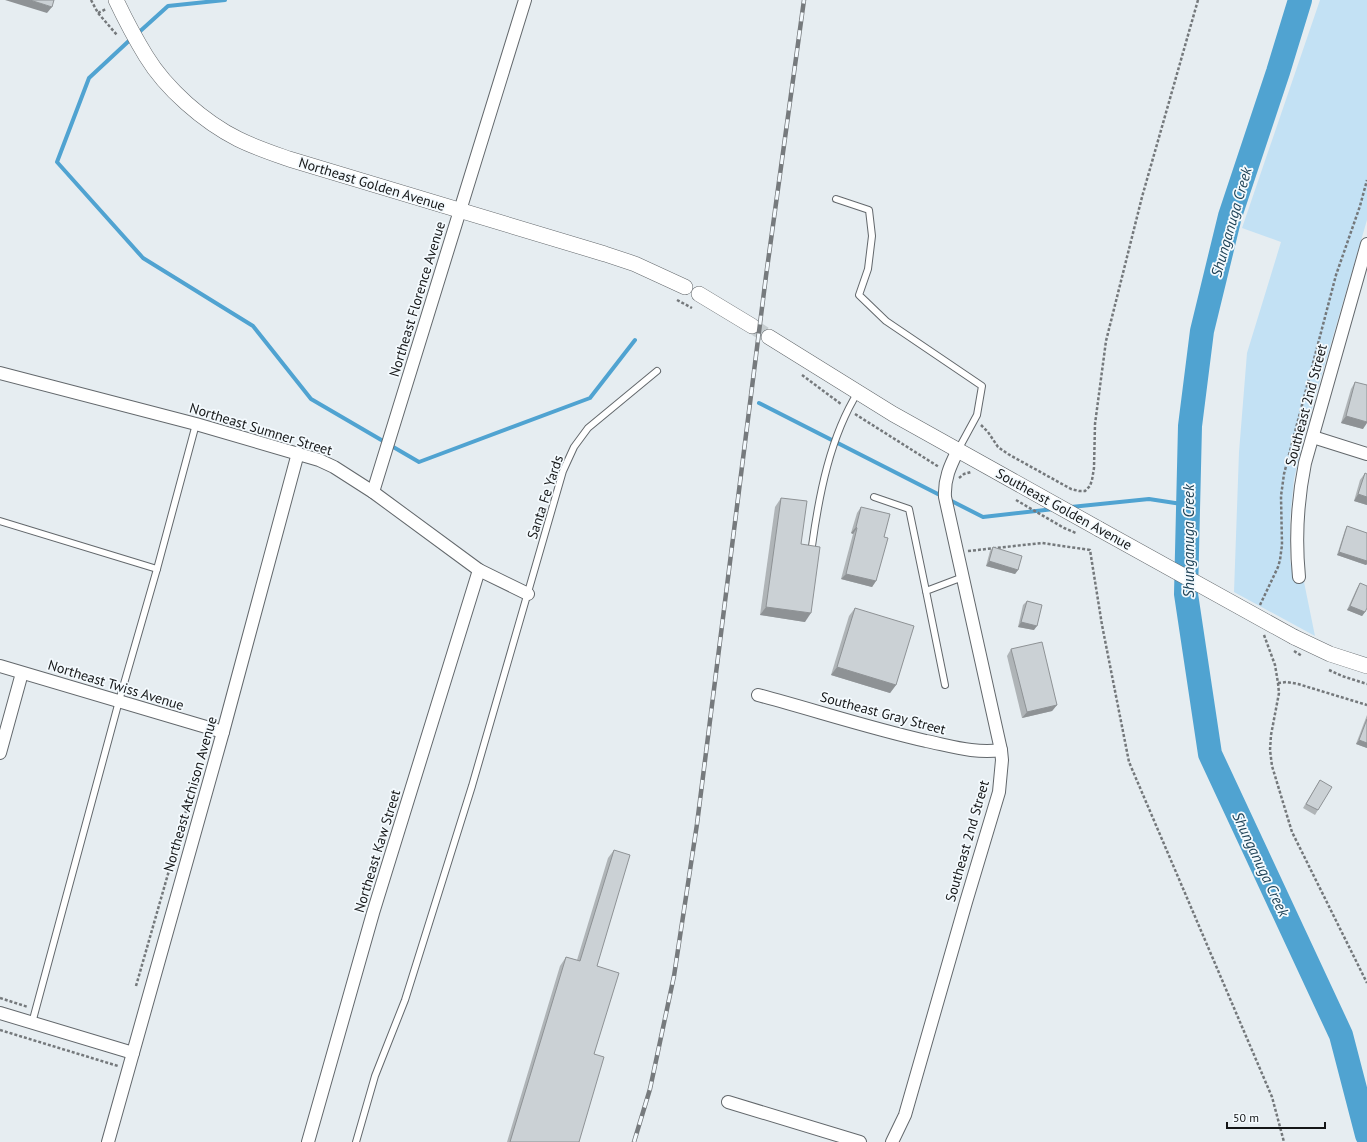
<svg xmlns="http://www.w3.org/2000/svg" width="1367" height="1142" viewBox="0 0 1367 1142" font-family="'PT Sans',sans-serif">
  <rect width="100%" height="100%" fill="#e6edf1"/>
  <path fill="#c3e1f4" d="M1320,0H1367V220L1306,429L1294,479L1290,519V560L1294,582H1304L1315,636L1234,592L1239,452L1247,353L1281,242L1242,228Z"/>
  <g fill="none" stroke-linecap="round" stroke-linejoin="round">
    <g stroke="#50a3d1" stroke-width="4">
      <path d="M137,34L168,6L225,0"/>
      <path d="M132,38L89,78L57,162L143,258L253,326L311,399L419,462L590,398L635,340"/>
      <path d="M759,403L983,517L1054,509"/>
      <path d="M1071,507L1149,499L1188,505"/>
    </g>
    <path stroke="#50a3d1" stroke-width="24" d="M1300,0L1278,72L1230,216L1202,331L1190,426L1186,594L1210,754L1341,1035L1367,1135"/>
    <path stroke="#c6cdd0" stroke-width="15" stroke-dasharray="15 8" stroke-linecap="butt" d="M752,326L769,337"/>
    <defs>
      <g id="service">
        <path d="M836,199L869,210L872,236L868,269L859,295L886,321L982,386L977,415L958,450"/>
        <path d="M874,497L909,509L926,591"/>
        <path d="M0,521L157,569"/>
        <path d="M812,546C819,495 830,437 858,392"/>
        <path d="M945,685L926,591L963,577"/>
        <path d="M32,1023L119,701L157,569L196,424"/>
        <path d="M356,1142L375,1076L405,1000L472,786L563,471L574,447L588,428L657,371"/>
      </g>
      <g id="minor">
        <path d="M0,373L196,424L319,460L334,467L373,492L479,570L528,594"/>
        <path d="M1313,437L1367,454"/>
        <path d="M373,492L525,0"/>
        <path d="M1299,577C1295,537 1297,503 1305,463L1367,244"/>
        <path d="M0,666L223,732"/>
        <path d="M758,695C814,710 869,728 926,741C951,746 976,754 1001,750"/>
        <path d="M0,753L22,673"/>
        <path d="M0,1013L133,1053"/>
        <path d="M728,1102L860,1142"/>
        <path d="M108,1142L223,732L298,453"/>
        <path d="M308,1142L373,913L479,570"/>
        <path d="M892,1142L905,1115L966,902L999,792L1002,760L1001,750L945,497C944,479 950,466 958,450"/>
      </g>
      <g id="tertiary">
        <path d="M116,0C125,19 135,38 146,56C166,89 204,122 238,139C254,147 272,153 289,159L605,254L635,264L685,287"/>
        <path d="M699,294L752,326"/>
        <path d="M769,337L893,414L1099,529"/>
        <path d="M1294,637L1330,654L1367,666"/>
      </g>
    </defs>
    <use href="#service" stroke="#63686c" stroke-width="8"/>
    <use href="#minor" stroke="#63686c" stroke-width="14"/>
    <use href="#tertiary" stroke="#63686c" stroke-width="16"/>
    <g stroke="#74787b" stroke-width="2.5" stroke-dasharray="3 2" stroke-linecap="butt">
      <path d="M91,0L98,13L117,35"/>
      <path d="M98,13L106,9"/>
      <path d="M677,300L692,308"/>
      <path d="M802,375L841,404"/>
      <path d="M855,414L939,467"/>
      <path d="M981,425L988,432L998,447L1008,454L1071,489L1079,491H1085L1090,486L1092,480L1094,468L1095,424L1106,341L1142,197L1198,0"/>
      <path d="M959,478L964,474L971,472"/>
      <path d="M1016,500L1064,528L1076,533"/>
      <path d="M968,551L1042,543L1090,550L1102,625L1129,762L1272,1097L1284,1142"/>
      <path d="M1260,605L1278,567L1280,560L1282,545L1281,496L1284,474L1336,275L1360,206L1367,180"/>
      <path d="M1264,635L1275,665L1278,683L1279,693L1271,735L1270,750L1272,766L1292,832L1367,983"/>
      <path d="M1329,670L1342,676L1367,684"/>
      <path d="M1278,683L1287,682L1298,684L1367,705"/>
      <path d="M136,986L188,804"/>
      <path d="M0,998L28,1007"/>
      <path d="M0,1030L118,1066"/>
    </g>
    <use href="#service" stroke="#fff" stroke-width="6"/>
    <use href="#minor" stroke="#fff" stroke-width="12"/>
    <use href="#tertiary" stroke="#fff" stroke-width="15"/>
    <defs>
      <path id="rail" d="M634,1142L650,1089L674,976L697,824L766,276L804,0"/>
    </defs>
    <use href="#rail" stroke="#767a7d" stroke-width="4.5"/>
    <use href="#rail" stroke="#f4fafe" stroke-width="3" stroke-dasharray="9" stroke-linecap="butt"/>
    <defs>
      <path id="tertiary-bridge" d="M1099,529L1294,637"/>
    </defs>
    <use href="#tertiary-bridge" stroke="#63686c" stroke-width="16" stroke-linecap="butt"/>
    <path stroke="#74787b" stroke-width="2.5" stroke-dasharray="3 2" stroke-linecap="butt" d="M1294,651L1302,656"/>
    <use href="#tertiary-bridge" stroke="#fff" stroke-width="15"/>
  </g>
  <g fill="#afb4b7">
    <path d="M1355,382L1363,429L1341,423L1351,389Z"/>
    <path d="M1365,473L1367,505L1354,501L1360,480Z"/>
    <path d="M781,498L801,544L805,622L760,615L775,507Z"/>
    <path d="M861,507L884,537L876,581L872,587L841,579L853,534L851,533L857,513Z"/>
    <path d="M1347,526L1367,533V564L1366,565L1337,555L1345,530Z"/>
    <path d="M993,547L1018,570L1015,574L986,566L990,551Z"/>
    <path d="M1360,583L1365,612L1362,616L1347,610L1357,588Z"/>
    <path d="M1027,601L1034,630L1018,627L1023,605Z"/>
    <path d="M855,608L896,685L890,693L831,675L849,616Z"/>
    <path d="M1011,649L1057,705L1052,711L1022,718L1007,656Z"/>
    <path d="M1367,715V748L1356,744Z"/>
    <path d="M1320,780L1318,810L1315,815L1303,808Z"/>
    <path d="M614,850L597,966L594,1054L579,1142H507L560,966L566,957L577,960L608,858Z"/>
  </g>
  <g fill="#8e9295">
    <path d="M5,0H30L52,7L47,13Z"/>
    <path d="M1346,416L1367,422V423L1363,429L1341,423Z"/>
    <path d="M1358,494L1367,497V505L1354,501Z"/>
    <path d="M856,527L857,528L853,534L851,533Z"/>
    <path d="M1339,552L1367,561V564L1366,565L1337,555Z"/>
    <path d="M989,561L1018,570L1015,574L986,566Z"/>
    <path d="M846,574L876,581L872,587L841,579Z"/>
    <path d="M1350,606L1365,612L1362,616L1347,610Z"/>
    <path d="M766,607L811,613L805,622L760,615Z"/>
    <path d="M1021,622L1037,626L1034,630L1018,627Z"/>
    <path d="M837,667L896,685L890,693L831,675Z"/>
    <path d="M1057,705L1052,711L1022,718L1027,712Z"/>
    <path d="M1359,740L1367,743V748L1356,744Z"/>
  </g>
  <g fill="#cbd1d5" stroke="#8e9295">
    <path d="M30,0H54L52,7Z"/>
    <path d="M1355,382L1367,385V422L1346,416Z"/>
    <path d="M1365,473L1367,474V497L1358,494Z"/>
    <path d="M781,498L807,501L801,544L820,547L811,613L766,607Z"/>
    <path d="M861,507L890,514L884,537L888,538L876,581L846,574L857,528L856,527Z"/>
    <path d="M1347,526L1367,533V561L1339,552Z"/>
    <path d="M993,547L1022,556L1018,570L989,561Z"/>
    <path d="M1360,583L1367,586V608L1365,612L1350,606Z"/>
    <path d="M1027,601L1042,605L1037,626L1021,622Z"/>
    <path d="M855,608L914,626L896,685L837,667Z"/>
    <path d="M1042,642L1057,705L1027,712L1011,649Z"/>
    <path d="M1367,719V743L1359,740Z"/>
    <path d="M1320,780L1332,787L1318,810L1306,804Z"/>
    <path d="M614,850L630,855L597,966L619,973L594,1054L604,1057L579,1142H510L566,957L580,961Z"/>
  </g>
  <g text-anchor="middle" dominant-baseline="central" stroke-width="3.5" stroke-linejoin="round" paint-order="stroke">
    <g font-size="14" fill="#141617" stroke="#f4fafe">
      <text transform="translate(372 184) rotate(17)">Northeast Golden Avenue</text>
      <text transform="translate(417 299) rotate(-73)">Northeast Florence Avenue</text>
      <text transform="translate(1306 405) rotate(-75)">Southeast 2nd Street</text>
      <text transform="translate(261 429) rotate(17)">Northeast Sumner Street</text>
      <text transform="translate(545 497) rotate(-72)">Santa Fe Yards</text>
      <text transform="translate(1064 509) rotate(29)">Southeast Golden Avenue</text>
      <text transform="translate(116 685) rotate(17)">Northeast Twiss Avenue</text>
      <text transform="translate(883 713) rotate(15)">Southeast Gray Street</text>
      <text transform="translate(190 794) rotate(-74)">Northeast Atchison Avenue</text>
      <text transform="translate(967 841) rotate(-74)">Southeast 2nd Street</text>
      <text transform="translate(377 851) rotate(-73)">Northeast Kaw Street</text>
    </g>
    <g font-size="15" font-style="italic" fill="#1e4256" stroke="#f4fafe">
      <text transform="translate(1231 222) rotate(-74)">Shunganuga Creek</text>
      <text transform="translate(1188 541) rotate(-90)">Shunganuga Creek</text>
      <text transform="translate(1261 864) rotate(65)">Shunganuga Creek</text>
    </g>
  </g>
  <path d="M1227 1122v6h98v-6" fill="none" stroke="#141617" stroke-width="2"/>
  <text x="1233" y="1122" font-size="12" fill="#141617" stroke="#f4fafe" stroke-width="3" paint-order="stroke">50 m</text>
</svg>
